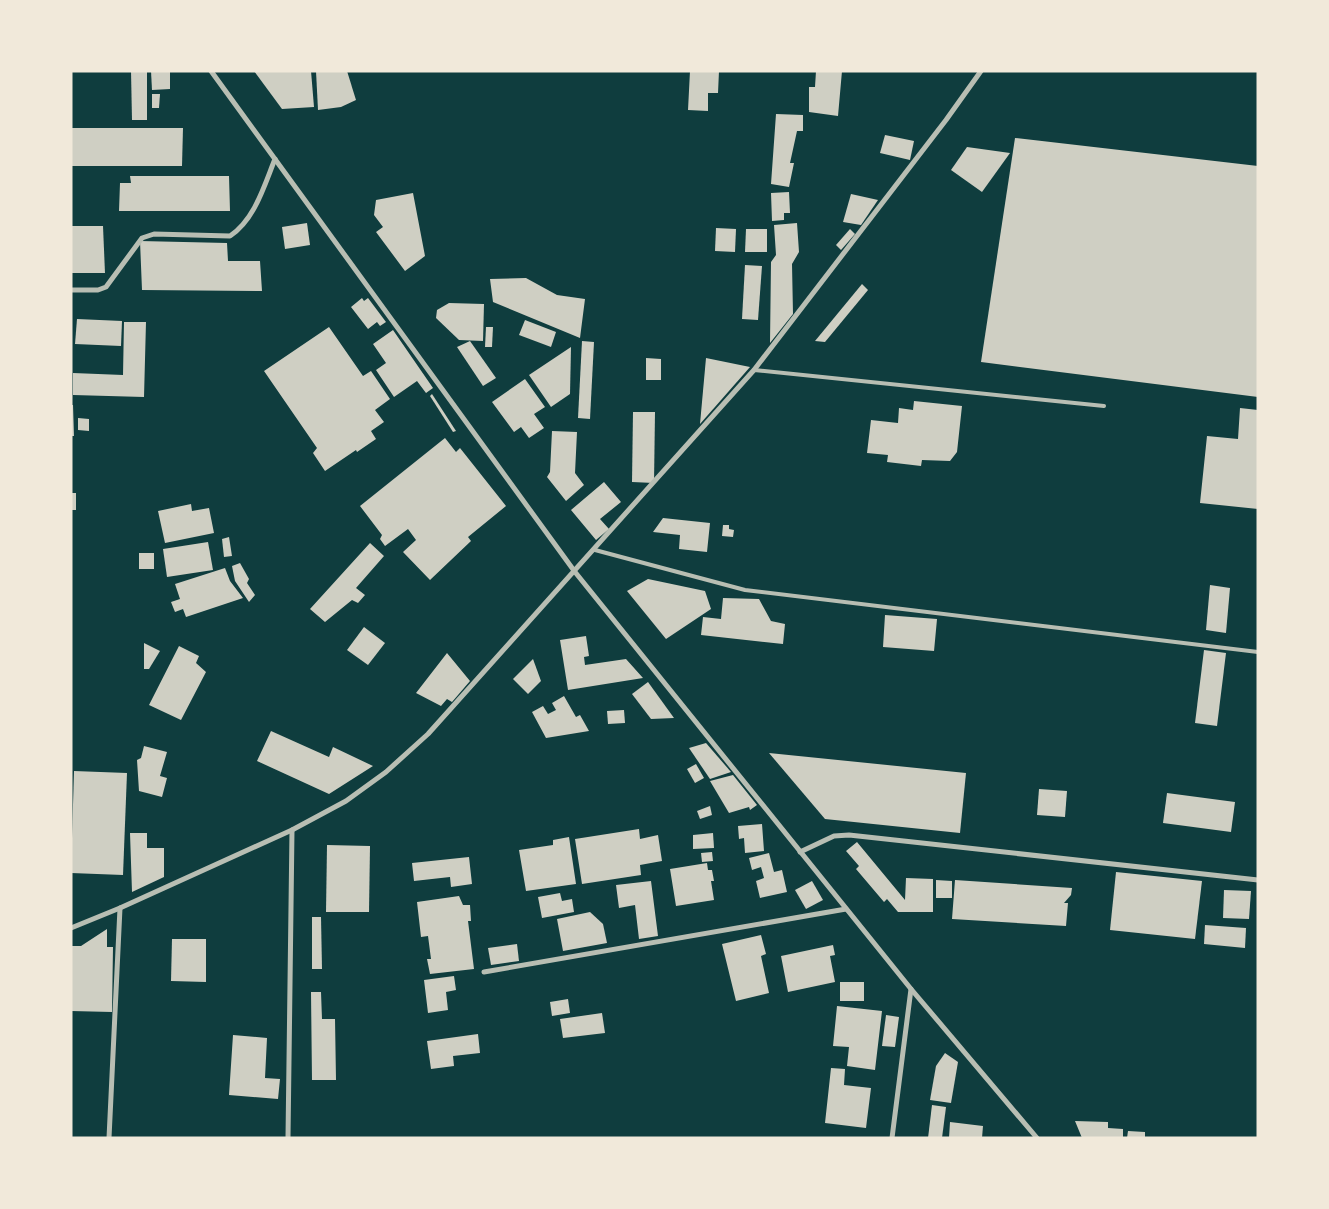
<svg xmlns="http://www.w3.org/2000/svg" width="1329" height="1209" viewBox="0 0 1329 1209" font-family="Helvetica,sans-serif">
  <rect width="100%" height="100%" fill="#0f3d3e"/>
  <g fill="#cfcfc3">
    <path d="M131,71H147V120H132Z"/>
    <path d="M151,71H170V89L152,90Z"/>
    <path d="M254,71H311L314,107L282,109Z"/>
    <path d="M316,71H347L356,100L341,107L318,110Z"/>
    <path d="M690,71H719L718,93H708V111L688,110Z"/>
    <path d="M816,71H842L838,116L809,112V87H815Z"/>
    <path d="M152,94H160L159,108H152Z"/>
    <path d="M776,114L803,115V131H797L790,163H794L789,187L771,184Z"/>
    <path d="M71,128H183L182,166H71Z"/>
    <path d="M885,135L914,141L910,160L880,153Z"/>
    <path d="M1015,138L1258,166V397L981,362Z"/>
    <path d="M967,147L1010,153L982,192L951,170Z"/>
    <path d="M130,176H229L230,211H119L120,183H131Z"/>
    <path d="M789,192L790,213H784V220L772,221L771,193Z"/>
    <path d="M413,193L425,256L405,271L376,232L383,227L374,215L376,200Z"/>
    <path d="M851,194L878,200L861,225L843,222Z"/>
    <path d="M307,223L310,245L285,249L282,227Z"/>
    <path d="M797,223L799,252L792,264L793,314L770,343L771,262L776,255L774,225Z"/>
    <path d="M71,226H103L105,273H71Z"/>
    <path d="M716,228L736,229L735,252L715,251Z"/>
    <path d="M746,229H767V252H745Z"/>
    <path d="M850,229L855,234L841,250L836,245Z"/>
    <path d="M140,241L227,243L228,261H260L262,291L142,290Z"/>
    <path d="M745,265L762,266L758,320L742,319Z"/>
    <path d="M526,278L557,295L585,299L580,338L493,302L490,279Z"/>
    <path d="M862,284L868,290L825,342L815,341Z"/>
    <path d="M362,298L364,301L368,298L386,322L380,326L377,322L368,329L351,307Z"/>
    <path d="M449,303L484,304L483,341L459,340L436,318L437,310Z"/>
    <path d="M77,319L122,321L121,346L75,344Z"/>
    <path d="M525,320L556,332L551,347L519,335Z"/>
    <path d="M124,322H146L144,397L73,395V373L123,375Z"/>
    <path d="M329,327L363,376L371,371L390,399L375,410L384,422L371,431L376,439L357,452L356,450L325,471L313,453L317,448L264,371Z"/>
    <path d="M486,327H493L492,347H485Z"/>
    <path d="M393,330L433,388L426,393L417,381L394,397L376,370L386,363L373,344Z"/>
    <path d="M470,341L496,378L483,386L457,347Z"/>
    <path d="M582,341L594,342L590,419L578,418Z"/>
    <path d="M571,347L570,394L551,407L529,375Z"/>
    <path d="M646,358L661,359V380H646Z"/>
    <path d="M706,358L750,367L700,424Z"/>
    <path d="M525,379L545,407L534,414L544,428L529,438L521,427L514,432L492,402Z"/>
    <path d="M432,394L456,431L453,432L430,396Z"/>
    <path d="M914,401L962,406L957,452L950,461L922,460L921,466L887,462L888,455L867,453L871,420L898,423L899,408L913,410Z"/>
    <path d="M71,405H73L74,436H71Z"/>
    <path d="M1240,408L1258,410V509L1200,503L1207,436L1238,439Z"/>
    <path d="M633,412H655L654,483L632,482Z"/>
    <path d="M78,418L89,419V431L78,430Z"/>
    <path d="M552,431L577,432L575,473L584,485L566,501L547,477L550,472Z"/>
    <path d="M445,438L456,452L460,448L506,506L468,537L471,541L430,580L403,552L416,540L408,529L385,546L380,539L382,535L360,506Z"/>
    <path d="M604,482L621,502L600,519L609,529L596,540L571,510Z"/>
    <rect x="71" y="493" width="5" height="17"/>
    <path d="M191,504L192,511L209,508L214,533L165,543L158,511Z"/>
    <path d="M663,518L710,523L707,552L679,549L680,535L653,532Z"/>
    <path d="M723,525H729V529L734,530L733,537L722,536Z"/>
    <path d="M229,537L232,556L224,557L222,539Z"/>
    <path d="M208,542L213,570L167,577L163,549Z"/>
    <path d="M370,543L384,556L356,588L365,595L358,603L352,600L325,622L310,609Z"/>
    <rect x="139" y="553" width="15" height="16"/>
    <path d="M240,563L249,579L247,583L255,595L249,602L235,581L232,566Z"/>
    <path d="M225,568L230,581L243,598L186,617L183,609L175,612L171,602L180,599L175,584Z"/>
    <path d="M648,579L705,591L711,609L666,639L627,591Z"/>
    <path d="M1210,585L1230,588L1226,633L1206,630Z"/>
    <path d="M723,598L759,599L771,621L785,624L783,644L701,635L703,617L721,619Z"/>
    <path d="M885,615L937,619L934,651L883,647Z"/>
    <path d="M364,627L385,643L368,665L347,650Z"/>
    <path d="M586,636L589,656L584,657L585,665L626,659L643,678L568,690L560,640Z"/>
    <path d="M144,643L160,651L149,669H144Z"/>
    <path d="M179,646L199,656L196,663L206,672L181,720L149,705Z"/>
    <path d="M1204,650L1226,653L1217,726L1195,723Z"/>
    <path d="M447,653L470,681L452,702L447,699L441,706L416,693Z"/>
    <path d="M533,659L541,681L528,694L513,679Z"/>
    <path d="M648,682L674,718L651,719L632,694Z"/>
    <path d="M564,696L576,717L580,715L589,731L546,738L532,712L543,706L548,714L556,710L552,703Z"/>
    <path d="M624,710L625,723L608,724L607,711Z"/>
    <path d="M271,731L329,757L333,747L373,766L329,794L257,761Z"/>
    <path d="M706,743L731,772L710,779L689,748Z"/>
    <path d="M144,746L167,752L160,776L167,778L162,797L139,791L137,760L141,758Z"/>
    <path d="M769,753L966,773L960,833L825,819Z"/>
    <path d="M696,764L704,778L695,783L687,769Z"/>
    <path d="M74,771L127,773L123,875L71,873Z"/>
    <path d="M733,775L757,805L750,810L749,807L729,813L710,781Z"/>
    <path d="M1039,789L1067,791L1065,817L1037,815Z"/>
    <path d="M1167,793L1235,802L1231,832L1163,823Z"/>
    <path d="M710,806L712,815L700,819L697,811Z"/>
    <path d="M762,824L764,851L745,853L744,838L739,839L738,826Z"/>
    <path d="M639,829L640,839L658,835L662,861L640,865L641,875L582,884L575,839Z"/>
    <path d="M130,833H147V848H164V877L132,892Z"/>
    <path d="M713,833L714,848L693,849V835Z"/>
    <path d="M569,837L576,884L526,891L519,850L553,845V840Z"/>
    <path d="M857,842L905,900L906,878L933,879V912H898L887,899L884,902L856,869L859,866L846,851Z"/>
    <path d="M327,845L370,846L369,912H326Z"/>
    <path d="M712,852L713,861L702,862L701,853Z"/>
    <path d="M769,853L774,872L782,870L787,892L760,898L756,881L764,878L761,867L752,870L749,858Z"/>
    <path d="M469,857L472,884L451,887L450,877L414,881L412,863Z"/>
    <path d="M707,863L708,870H712L714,881H711L714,900L676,906L670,869Z"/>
    <path d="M1116,872L1202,881L1195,939L1110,930Z"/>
    <path d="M936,880L952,881V898H936Z"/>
    <path d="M955,880L1072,888L1071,895L1064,903H1068L1066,926L952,919Z"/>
    <path d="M651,881L658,936L639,939L635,905L619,908L616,885Z"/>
    <path d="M812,881L823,900L806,909L795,890Z"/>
    <path d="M1224,890L1251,891L1249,919L1223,918Z"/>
    <path d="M560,893L562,901L572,899L574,912L542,918L538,897Z"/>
    <path d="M459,896L463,905H470L471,921H468L474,969L430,974L427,959H431L428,936L421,937L417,902Z"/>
    <path d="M590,912L603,924L607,943L563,951L557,919Z"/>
    <path d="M312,917H321L322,969H312Z"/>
    <path d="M1205,925L1246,928L1245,948L1204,944Z"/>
    <path d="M107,929V947H113L112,1012L71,1011V946H81Z"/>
    <path d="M761,935L766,954L761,956L769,993L736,1001L722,944Z"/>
    <path d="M172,939H206V982L171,981Z"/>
    <path d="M517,944L519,961L491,965L488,948Z"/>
    <path d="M833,945L835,955L830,956L835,982L788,992L781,956Z"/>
    <path d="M454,976L456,990L446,992L448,1010L428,1013L424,980Z"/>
    <rect x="840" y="982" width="24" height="19"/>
    <path d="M311,992H321L322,1019H335L336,1080H312Z"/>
    <path d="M568,999L570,1013L552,1016L550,1002Z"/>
    <path d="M837,1006L882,1011L875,1070L847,1066L849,1047L833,1046Z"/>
    <path d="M602,1013L605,1033L563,1038L560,1019Z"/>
    <path d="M886,1015L899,1017L895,1047L882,1046Z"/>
    <path d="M478,1034L480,1053L453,1056L454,1066L431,1069L427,1041Z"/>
    <path d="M233,1035L267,1038L265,1078L280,1079L278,1099L229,1095Z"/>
    <path d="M945,1053L958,1062L951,1103L930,1100L936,1066Z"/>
    <path d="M831,1068L845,1069L844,1085L871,1088L866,1128L825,1123Z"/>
    <path d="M932,1105L946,1107L942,1138H928Z"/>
    <path d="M1075,1121L1108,1122V1128L1123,1129V1138H1082Z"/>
    <path d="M950,1122L983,1126L982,1138H949Z"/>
    <path d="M1128,1131L1145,1132V1138H1127Z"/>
  </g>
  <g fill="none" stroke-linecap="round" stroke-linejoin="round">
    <g stroke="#b8beb3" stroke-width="4">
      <path d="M754,370L1104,406"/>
      <path d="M595,550L745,590L1258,652"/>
    </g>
    <g stroke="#b8beb3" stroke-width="5">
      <path d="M211,71L575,572L911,989L1037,1138"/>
      <path d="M71,290H98L106,287L142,238L154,234L230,236C255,219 264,186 275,159"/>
      <path d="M800,852L834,836L849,835L1258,880"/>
      <path d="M71,928L120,908L292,830L346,801L386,772L428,734L754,370L946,120L981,71"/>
      <path d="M484,972L846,909"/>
      <path d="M109,1138L120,908"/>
      <path d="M288,1138L292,830"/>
      <path d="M892,1138L911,989"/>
    </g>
  </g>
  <rect width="1329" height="1209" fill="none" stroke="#f1e9da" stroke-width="145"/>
</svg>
